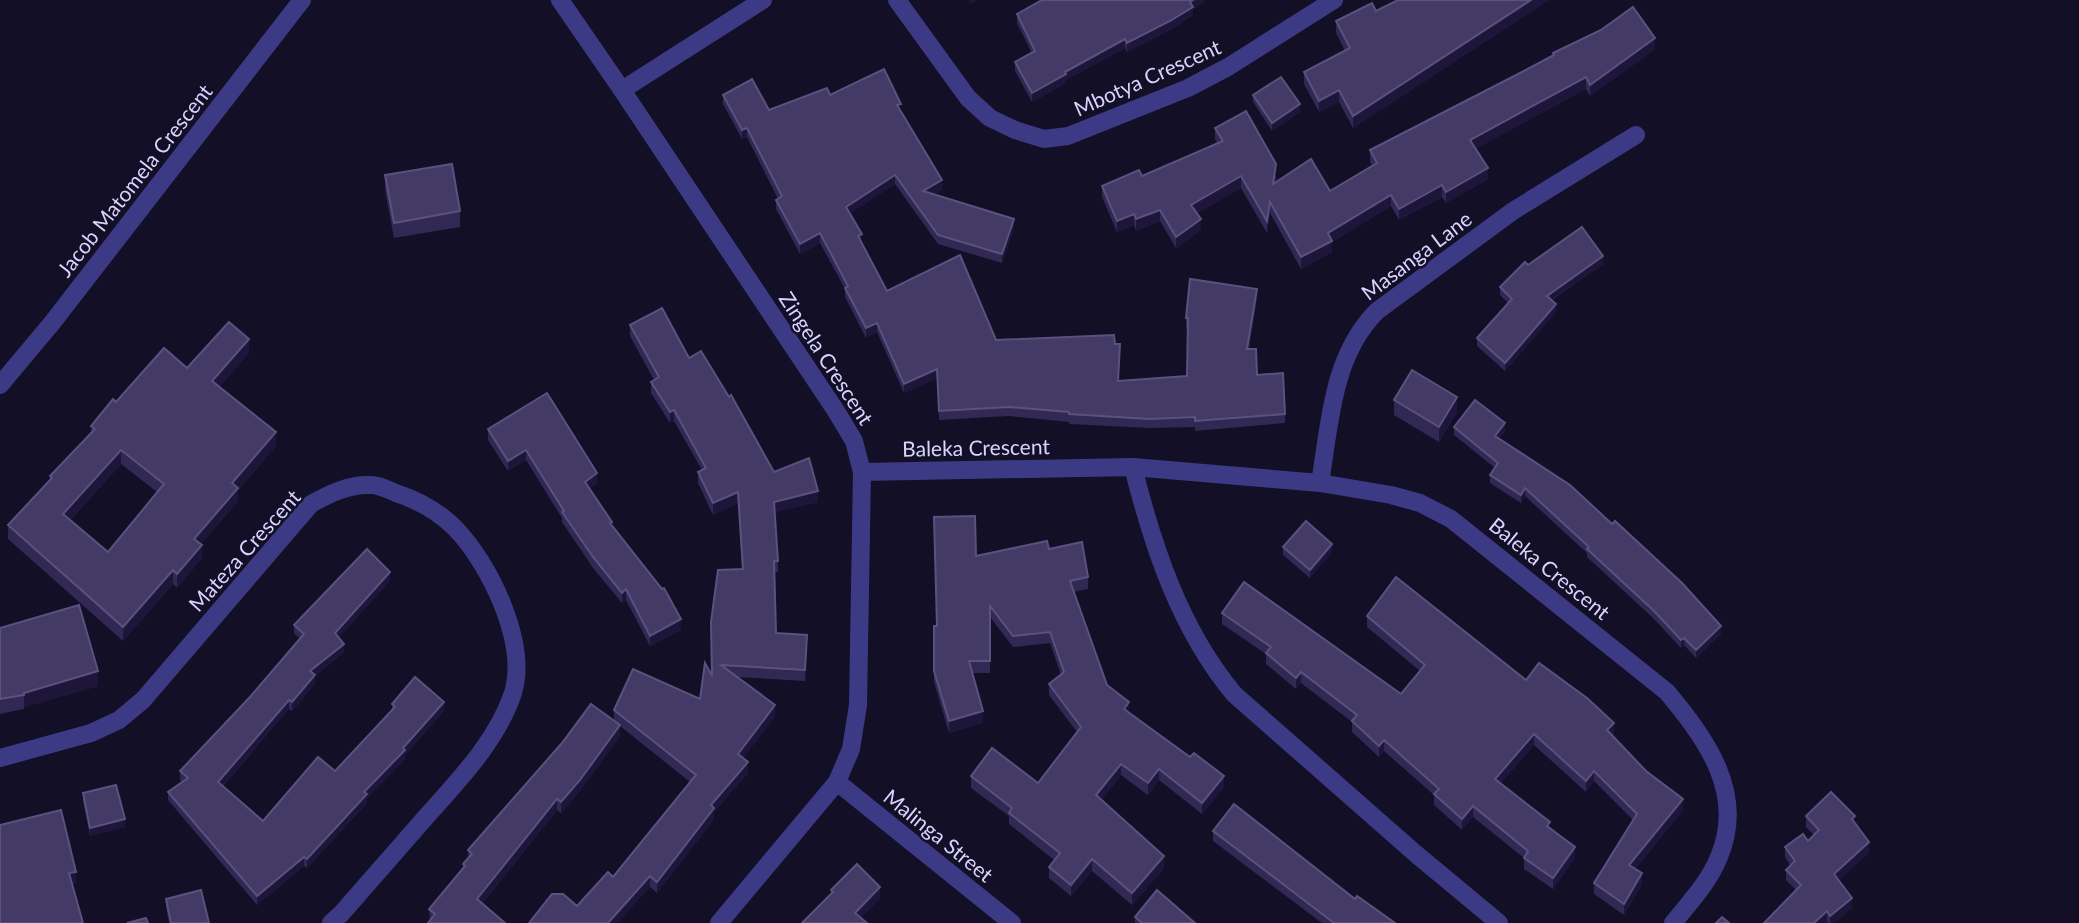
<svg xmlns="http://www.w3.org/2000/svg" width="2079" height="923" viewBox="0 0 2079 923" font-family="Lato,sans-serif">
  <rect width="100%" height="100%" fill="#130f26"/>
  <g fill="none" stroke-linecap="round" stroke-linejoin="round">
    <g stroke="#3d3a85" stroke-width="18">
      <path d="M560,0L622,90L836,411L854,441L862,472L858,705L851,749L837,782L719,923"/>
      <path d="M897,0L968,98L990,118L1015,130L1044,139L1068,136L1188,88L1228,67L1334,0"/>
      <path d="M622,90L763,0"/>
      <path d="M0,385L52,323L302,0"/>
      <path d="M1133,467C1153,547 1180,629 1234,694L1416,854L1499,923"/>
      <path d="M862,472L1133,467L1320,483L1391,495L1420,503L1451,519L1667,692C1706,739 1746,793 1719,857C1709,882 1690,902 1673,923"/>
      <path d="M1320,483C1330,423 1332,356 1377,311L1513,211L1636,135"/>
      <path d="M0,758L91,733L119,720L143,700L311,504C329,494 349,484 371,485C379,485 389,490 396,493C417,500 439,512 455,528C490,564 528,643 513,693C497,741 458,781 425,818C397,850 369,882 341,914L331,923"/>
      <path d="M837,782L1012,923"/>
    </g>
  </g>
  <g fill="#312854" fill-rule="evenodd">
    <path d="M1204,0V2L1193,9V15L1170,30L1127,52L1125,48L1066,80V83L1032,102L1015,71V62L1032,53L1017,23V14Z"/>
    <path d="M1398,0H1549L1353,128L1339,102L1319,112L1304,84V72L1345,51L1336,33V21L1376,11Z"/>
    <path d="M1655,49L1590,96L1586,89L1475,149L1488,179L1446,203L1442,197L1399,220L1391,206L1332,242V252L1301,269L1270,213L1267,233L1241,188L1197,213L1201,230L1176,248L1160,221L1136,231L1134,225L1117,232L1102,197V186L1142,176L1217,143L1215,139V128L1276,176L1275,183L1330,191L1373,166L1370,162V150L1553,56V53Z"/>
    <path d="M723,95L769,110L901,112L942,189L934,194L1014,228L1002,263L938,244L895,184L850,213L862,243L887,291L996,340L1115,344L1120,353L1118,381L1187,376L1188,328L1186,327V318L1257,298L1249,349L1257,375L1285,414V423L1195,431V427L1149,428L1069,424V422L1009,416L939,420L937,378L904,393L877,332L866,338L845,297V289L820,243L800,254L776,209V200L778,199L747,137L742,139L723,104Z"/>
    <path d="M1253,95L1300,112L1272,131L1253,102Z"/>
    <path d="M385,175L460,211V227L394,238L385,190Z"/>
    <path d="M1603,264L1552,300L1556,312L1505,371L1477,346V338L1508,303L1500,295V287L1528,265Z"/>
    <path d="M630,325L689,358L774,472L818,502L775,512L778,561V572H775L776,633L807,646L805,681L737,677L775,716L743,758L748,773L714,812V819L657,893L650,887L577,906L613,877L690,782L620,726V736L580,791L561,813L557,810L482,904L430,921L429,909L463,868V864L468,858V850L614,721V710L700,699L712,676L742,569L738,503L713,515L698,483V472L702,470L674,421L670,423L651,393V382L654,380L630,336Z"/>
    <path d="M249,353L219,387L276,446L238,490V501L201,544L202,558L177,588L173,584L123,641L8,539V525L50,480V476L91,433V426L116,402L187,368ZM121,464L157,492L108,552L70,520Z"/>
    <path d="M1394,400L1457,412L1439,442L1394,415Z"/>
    <path d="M1454,427L1505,431L1499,438L1721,634L1696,658L1684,645L1681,648L1654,619L1587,557V553L1525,496L1521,503L1490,483V475L1495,468L1454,435Z"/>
    <path d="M488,429L597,483L589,489L612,526L681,630L650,646L626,600L622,603L593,568L562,522V518L526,460L508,471L488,440Z"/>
    <path d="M1283,547L1332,552L1310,578L1283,555Z"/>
    <path d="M1049,549L1088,577V589L1074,592L1107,685L1129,712L1224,787L1202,814L1159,780L1148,795L1121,775L1102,799L1164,868L1132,905L1092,871L1071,896L1049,878V867L1054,860L1009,824V816L971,788V776L1038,783L1077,732L1049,695V684L1061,675L1050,643L1013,647L990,617V673H972L983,723L949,733L934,682V626H937L976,556Z"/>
    <path d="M390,581L339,637L344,652L315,676V684L292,711L289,709L223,786L263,821L335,771L392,711V704L444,711L405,755V759L367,798V803L307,868L304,866L257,905L168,800V792L182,782L180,780V771L250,697L300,639L294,633V625Z"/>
    <path d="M1222,613L1401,694L1420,671L1367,627V616L1526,680L1614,734L1612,736L1683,810L1635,869L1642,884L1624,915L1594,894V883L1633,820L1594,781L1586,792L1534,745L1501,783L1550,829L1575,858L1553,889L1524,869V858L1473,817L1462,830L1434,805V795L1384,751L1379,757L1352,732V722L1301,683L1296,689L1266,664V654L1222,624Z"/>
    <path d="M0,628L98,686L24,707V709L0,714Z"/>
    <path d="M83,793L125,827L90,836L83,801Z"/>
    <path d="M1806,816L1855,824L1869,853L1838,880L1852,908L1835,923H1828L1827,921L1825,923H1764L1796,890L1786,880V870L1790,865L1785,857V847L1808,841L1814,835L1806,827Z"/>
    <path d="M1213,831L1355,899L1395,923H1322L1213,841Z"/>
    <path d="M166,899L209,923H169L166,907Z"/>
    <path d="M1135,917L1195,923H1135Z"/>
  </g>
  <g fill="#1d163a">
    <path d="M969,0H978L969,5Z"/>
    <path d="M1193,0H1204V2L1193,9V15L1170,30L1127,52V43Z"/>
    <path d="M1531,0H1549L1353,128V116Z"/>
    <path d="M1655,38V49L1590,96V85Z"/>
    <path d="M1125,39V48L1066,80V83L1032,102V93L1065,72Z"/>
    <path d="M1586,77V89L1470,152V140Z"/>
    <path d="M1339,90V102L1319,112V101Z"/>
    <path d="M1300,104V112L1272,131V123Z"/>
    <path d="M747,128V137L742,139V130Z"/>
    <path d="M1488,168V179L1446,203V192Z"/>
    <path d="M895,175V184L846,216V207Z"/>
    <path d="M1241,176V188L1191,216V205Z"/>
    <path d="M942,180V189L923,200V191Z"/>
    <path d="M1442,185V197L1399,220V209Z"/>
    <path d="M1391,195V206L1332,242V252L1301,269V257L1328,233Z"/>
    <path d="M1270,202V213L1267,233V221Z"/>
    <path d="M1160,210V221L1136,231V219Z"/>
    <path d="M1134,214V225L1117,232V221Z"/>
    <path d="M1014,219V228L1002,263V254Z"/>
    <path d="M1201,219V230L1176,248V237Z"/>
    <path d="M820,233V243L800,254V244Z"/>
    <path d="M862,234V243L858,246V236Z"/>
    <path d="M1603,256V264L1547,303V296Z"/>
    <path d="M1257,289V298L1247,358V349Z"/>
    <path d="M1556,304V312L1505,371V363Z"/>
    <path d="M877,323V332L866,338V328Z"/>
    <path d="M249,339V353L212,395V381Z"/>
    <path d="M937,369V378L904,393V384Z"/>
    <path d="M1457,397V412L1439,442V427Z"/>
    <path d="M674,410V421L670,423V412Z"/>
    <path d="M1505,423V431L1495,444V436Z"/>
    <path d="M276,432V446L238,490V501L194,552V539L232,483Z"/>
    <path d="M121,450V464L63,527V514Z"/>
    <path d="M526,450V460L508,471V461Z"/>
    <path d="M597,473V483L585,492V482Z"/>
    <path d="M1525,488V496L1521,503V495Z"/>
    <path d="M818,491V502L774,513V502Z"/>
    <path d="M738,492V503L713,515V503Z"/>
    <path d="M1332,544V552L1310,578V570Z"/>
    <path d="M202,545V558L177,588V574Z"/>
    <path d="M173,570V584L123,641V627Z"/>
    <path d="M390,572V581L335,642V633Z"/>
    <path d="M626,589V600L622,603V593Z"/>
    <path d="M681,619V630L650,646V636Z"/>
    <path d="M1721,626V634L1696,658V650Z"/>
    <path d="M1684,638V645L1681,648V640Z"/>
    <path d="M344,644V652L315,676V684L292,711V702L310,671Z"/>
    <path d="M98,671V686L24,707V693Z"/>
    <path d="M1301,672V683L1296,689V678Z"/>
    <path d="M289,700V709L218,791V782Z"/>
    <path d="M444,702V711L405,755V759L367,798V803L307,868V859L364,792Z"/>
    <path d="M1129,702V714L1124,709Z"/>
    <path d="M775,705V716L738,765V754Z"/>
    <path d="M983,711V723L949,733V721Z"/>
    <path d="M1614,723V734L1607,741V730Z"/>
    <path d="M620,725V736L580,791L561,813V802Z"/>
    <path d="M1534,734V745L1495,790V779Z"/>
    <path d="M1384,740V751L1379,757V746Z"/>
    <path d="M748,762V773L714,812V819L657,893V882L711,805Z"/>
    <path d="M1121,764V775L1096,806V795Z"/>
    <path d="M1159,769V780L1148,795V783Z"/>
    <path d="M1594,771V781L1586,792V781Z"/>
    <path d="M1224,776V787L1202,814V803Z"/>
    <path d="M557,799V810L477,910V899Z"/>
    <path d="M1683,799V810L1629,876V865Z"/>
    <path d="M1473,806V817L1462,830V819Z"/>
    <path d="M125,819V827L90,836V828Z"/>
    <path d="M1869,842V853L1834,885V874Z"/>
    <path d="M1575,847V858L1553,889V878Z"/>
    <path d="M1164,856V868L1132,905V893Z"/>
    <path d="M304,857V866L257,905V896Z"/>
    <path d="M1092,859V871L1071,896V885Z"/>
    <path d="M76,872V884L69,886V873Z"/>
    <path d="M1642,873V884L1624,915V904Z"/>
    <path d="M650,876V887L618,923H608Z"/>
    <path d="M880,887V899L856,923L855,913Z"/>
    <path d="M1852,898V908L1835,923H1830V916Z"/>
    <path d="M1827,911V921L1825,923H1814Z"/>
  </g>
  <g fill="#433a66" stroke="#5a527e" stroke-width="2" fill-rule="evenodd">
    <path d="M1042,0H1193L1190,2L1193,7L1170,21L1127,43L1125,39L1065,72L1066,74L1032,93L1015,62L1035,51L1017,14Z"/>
    <path d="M1398,0H1531L1353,116L1339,90L1319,101L1304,72L1350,48L1336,21L1372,3L1376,11Z"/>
    <path d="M1633,7L1655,38L1590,85L1586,77L1470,140L1488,168L1446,192L1442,185L1399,209L1391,195L1328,233L1332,241L1301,257L1270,202L1267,221L1241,176L1191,205L1201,219L1176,237L1160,210L1136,219L1134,214L1117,221L1102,186L1139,170L1142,176L1223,141L1215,128L1246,111L1276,164L1273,184L1311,159L1330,191L1377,163L1370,150L1522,72L1554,55L1553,53L1601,30Z"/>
    <path d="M884,69L901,104L897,105L942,180L923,191L1014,219L1002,254L938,235L895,175L846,207L862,234L858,236L887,291L960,255L996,340L1114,335L1115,344H1120L1118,381L1187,376L1188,318H1186L1190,279L1257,289L1247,349H1256L1257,375L1283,373L1285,414L1195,421V417L1149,419L1069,414V412L1009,407L939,411L937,369L904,384L877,323L866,328L845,288L848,286L820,233L800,244L776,200L782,196L747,128L742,130L723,95L752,79L769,110L827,88L830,95Z"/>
    <path d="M1281,77L1300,104L1272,123L1253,95Z"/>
    <path d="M452,164L460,211L394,223L385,175Z"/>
    <path d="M1582,227L1603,256L1547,296L1556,304L1505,363L1477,338L1512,299L1500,287L1525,262L1528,265Z"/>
    <path d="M662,308L689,358L701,351L729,397L731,395L774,472L809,458L818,491L774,502L778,561H774L776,633L807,635L805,670L721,665L775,705L738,754L748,762L711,805L714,808L657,882L650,876L608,923H529L552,894H563L577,906L608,872L613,877L696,775L614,710L633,669L700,699L705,663L712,676L711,622L718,570L743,569L738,492L713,503L698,472L706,468L674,410L670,412L651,382L659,377L630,325Z"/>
    <path d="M229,322L249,339L212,381L276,432L232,483L238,488L194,539L202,545L177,574L173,570L123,627L8,525L52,478L50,476L95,429L91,426L113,399L116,402L164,348L187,368ZM121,450L164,484L108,552L63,514Z"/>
    <path d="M1412,370L1457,397L1439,427L1394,400Z"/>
    <path d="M547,393L597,473L585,482L612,522L610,523L662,589L664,588L681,619L650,636L626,589L622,593L593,557L562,512L564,511L526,450L508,461L488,429Z"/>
    <path d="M1475,400L1505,423L1495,436L1570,485L1612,524L1615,521L1682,583L1721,626L1696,650L1684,638L1681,640L1654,611L1587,549L1589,547L1525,488L1521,495L1490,475L1498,463L1454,427Z"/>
    <path d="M975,516L976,556L1047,541L1049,549L1082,542L1088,577L1070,581L1107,685L1129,702L1124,709L1190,757L1194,753L1224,776L1202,803L1159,769L1148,783L1121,764L1096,795L1164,856L1132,893L1092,859L1071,885L1049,867L1060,853L1009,813L1012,808L971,776L992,748L1038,783L1081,727L1049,684L1064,672L1050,632L1013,636L990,606V661H969L983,711L949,721L934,671V626H937L934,517Z"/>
    <path d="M1306,521L1332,544L1310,570L1283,547Z"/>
    <path d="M367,549L390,572L335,633L344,644L310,671L315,675L292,702L289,700L218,782L263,821L318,757L335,771L395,707L392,704L415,677L444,702L403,748L405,750L364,792L367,794L307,859L304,857L257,896L168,792L188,778L180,771L250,697L304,634L294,625Z"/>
    <path d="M1396,577L1526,680L1539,663L1587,698L1614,723L1607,730L1646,771L1683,799L1629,865L1642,873L1624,904L1594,883L1637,814L1594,771L1586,781L1534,734L1495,779L1550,822L1547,826L1575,847L1553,878L1524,858L1528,851L1473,806L1462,819L1434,794L1439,789L1384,740L1379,746L1352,721L1357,715L1301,672L1296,678L1266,653L1271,647L1222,613L1244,582L1401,694L1425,665L1367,616Z"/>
    <path d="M79,605L98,671L24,693V695L0,699V628Z"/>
    <path d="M591,704L620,725L580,780L561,802L557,799L477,899L505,923H428L435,914L429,909L465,866L463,864L472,854L468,850L562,743Z"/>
    <path d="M116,785L125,819L90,828L83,793Z"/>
    <path d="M1831,792L1855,816L1852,819L1869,842L1834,874L1852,898L1830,916L1827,911L1814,923H1764L1801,885L1786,870L1795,861L1785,847L1803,834L1808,841L1819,830L1806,816Z"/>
    <path d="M1234,804L1355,899L1357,896L1395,923H1334L1213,831Z"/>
    <path d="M61,810L76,872L69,873L83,923H0V825Z"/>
    <path d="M857,864L880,887L855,913L867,923H802L833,892L831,890Z"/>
    <path d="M201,890L209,923H171L166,899Z"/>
    <path d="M1157,890L1195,923H1142L1135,917Z"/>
    <path d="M1722,917L1729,923H1716Z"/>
    <path d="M146,918L148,923H127Z"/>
  </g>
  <g text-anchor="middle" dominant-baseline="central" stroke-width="5" stroke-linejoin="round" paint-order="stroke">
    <g font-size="21" fill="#d9d4ff" stroke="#130f26">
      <text transform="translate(1147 77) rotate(-24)">Mbotya Crescent</text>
      <text transform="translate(134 180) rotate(-52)">Jacob Matomela Crescent</text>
      <text transform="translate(1416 255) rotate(-37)">Masanga Lane</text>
      <text transform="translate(827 358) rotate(57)">Zingela Crescent</text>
      <text transform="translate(976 447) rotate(-1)">Baleka Crescent</text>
      <text transform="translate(244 550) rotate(-48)">Mateza Crescent</text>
      <text transform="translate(1550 568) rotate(39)">Baleka Crescent</text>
      <text transform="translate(939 835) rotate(39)">Malinga Street</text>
    </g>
  </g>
</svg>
